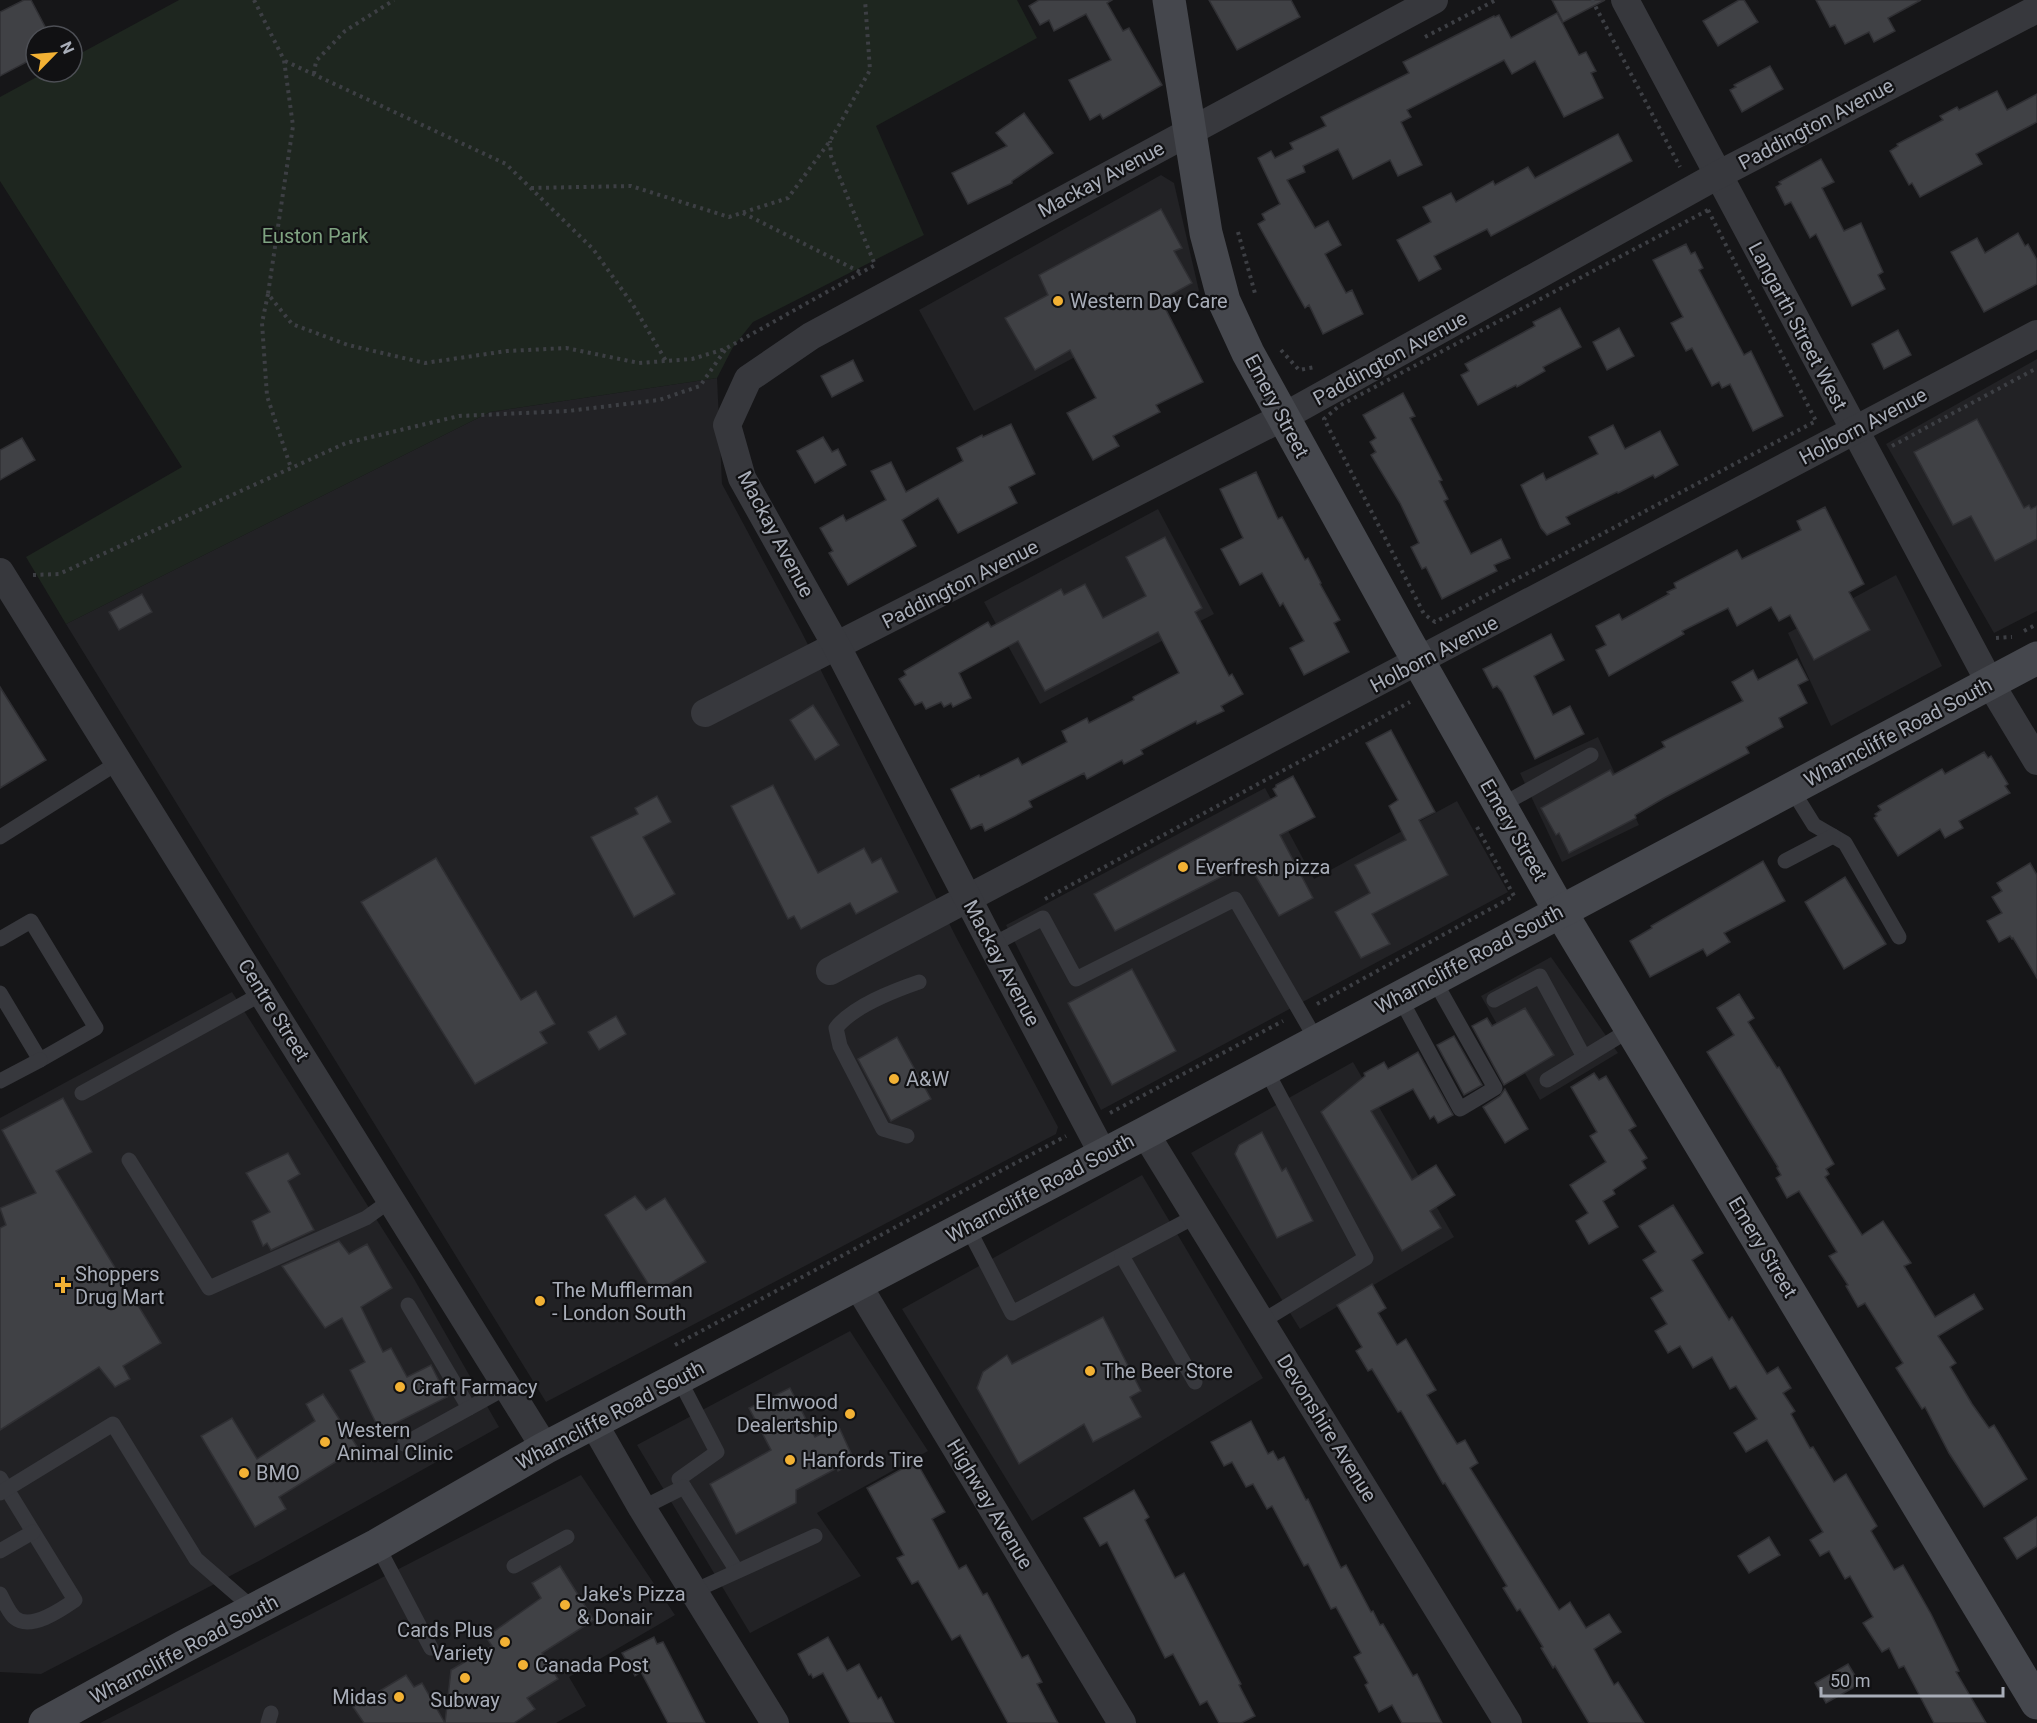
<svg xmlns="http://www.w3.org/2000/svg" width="2037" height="1723" viewBox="0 0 2037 1723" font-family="Roboto,sans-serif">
  <rect width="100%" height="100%" fill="#161618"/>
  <g fill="#222225">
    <path d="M1161,175L1174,183L1199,291L974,411L919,310Z"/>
    <path d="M2037,359V611L1994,633L1886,444Z"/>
    <path d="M717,378L722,484L801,631L956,937L1058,1127L1056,1134L546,1402L66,624L490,412Z"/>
    <path d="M1158,509L1214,614L1040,704L984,602Z"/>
    <path d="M1896,575L1942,666L1831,726L1788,633Z"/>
    <path d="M1598,737L1639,825L1562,862L1520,773Z"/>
    <path d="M1265,788L1314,879L1457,801L1508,892L1101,1110L1006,925Z"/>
    <path d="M1551,957L1618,1053L1540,1100L1481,996Z"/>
    <path d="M232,992L413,1277L499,1427L259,1561L41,1674L0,1672V1118Z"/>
    <path d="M1353,1062L1454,1237L1300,1329L1191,1153Z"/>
    <path d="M1142,1175L1263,1378L1032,1521L902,1309Z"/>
    <path d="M850,1331L928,1451L817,1513L861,1576L750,1633L637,1445Z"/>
    <path d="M581,1475L675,1615L569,1677L586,1706L556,1723H100Z"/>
  </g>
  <path fill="#1e261f" d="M179,0H1017L1037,38L876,126L924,235L753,322L733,347L717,378L490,412L66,624L26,557L182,467L0,181V97L46,72H72V58Z"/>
  <g fill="#404145" stroke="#303034" stroke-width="1.5">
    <path d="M24,0H31L50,36H36V57L0,76V12Z"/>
    <path d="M1039,0H1112L1107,3L1123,31L1129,28L1162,85L1103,119L1100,114L1090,120L1069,80L1111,60L1086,14L1054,31L1049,20L1040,25L1029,6Z"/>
    <path d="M1209,0H1291L1300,17L1237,50Z"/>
    <path d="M1552,0H1605L1563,22Z"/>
    <path d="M1739,0H1744L1758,22L1718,46L1703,21Z"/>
    <path d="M1816,0H1921L1888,18L1895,31L1874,42L1869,32L1845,44L1835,25L1830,27Z"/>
    <path d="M1557,13L1579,55L1586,52L1596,71L1591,73L1603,98L1564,117L1535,61L1512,74L1504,60L1407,110L1411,117L1401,122L1422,165L1398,176L1390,160L1353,179L1338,149L1303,166L1305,172L1287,180L1315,228L1328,221L1341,245L1325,254L1346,293L1352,290L1363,314L1323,334L1309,305L1305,308L1258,224L1265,220L1262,214L1280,204L1258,158L1271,151L1275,158L1293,149L1290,143L1326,126L1321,117L1409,73L1403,62L1494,16L1495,17L1499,15L1511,38Z"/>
    <path d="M1770,66L1783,89L1742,112L1730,90L1736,87L1734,85Z"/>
    <path d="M1997,91L2007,110L2037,94V122L1976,154L1982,164L1920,197L1912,183L1909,185L1890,151L1898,146L1897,144L1943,120L1940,116L1957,107L1959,110Z"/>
    <path d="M1024,113L1053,153L1012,181V183L968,204L952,173L1007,146L996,133Z"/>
    <path d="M1618,134L1632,161L1491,236L1487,229L1434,256L1441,269L1419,281L1397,240L1431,222L1423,207L1451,193L1456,202L1493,181L1495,185L1528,167L1535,178Z"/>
    <path d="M1821,159L1834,182L1822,188L1844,231L1861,223L1883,272L1878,275L1885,289L1852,306L1816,234L1810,238L1791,202L1785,205L1776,187L1781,184L1779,182Z"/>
    <path d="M1161,209L1182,248L1174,251L1192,283L1161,300L1203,382L1156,405L1160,412L1113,436L1119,446L1093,460L1067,413L1096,398L1070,350L1035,370L1005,318L1048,295L1039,275Z"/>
    <path d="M2018,233L2025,246L2028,244L2037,260V284L1984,312L1951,252L1977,238L1985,253Z"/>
    <path d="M1686,244L1691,254L1695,252L1703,268L1699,270L1744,355L1751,351L1783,416L1753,431L1730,384L1722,388L1719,382L1712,386L1692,348L1686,351L1671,323L1683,317L1653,260Z"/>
    <path d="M1560,308L1581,347L1543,367L1545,371L1517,387L1516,385L1478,405L1461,375L1469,371L1465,364L1535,326L1533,322Z"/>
    <path d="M1619,328L1634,356L1607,370L1593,342Z"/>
    <path d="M1898,330L1911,355L1884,369L1872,344Z"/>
    <path d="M853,360L863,381L832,397L821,376Z"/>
    <path d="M1403,393L1415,416L1410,418L1442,480L1439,481L1448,499L1444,501L1471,554L1501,539L1510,558L1494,565L1497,571L1442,599L1426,567L1422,569L1411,547L1419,543L1400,503L1371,455L1376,452L1370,442L1376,438L1363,415Z"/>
    <path d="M1977,419L2024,508L2029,505L2031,509L2037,506V539L1995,561L1971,516L1953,525L1914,452Z"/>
    <path d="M1011,424L1035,474L1009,487L1017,503L958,533L938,498L902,520L916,546L848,585L829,553L833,551L820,528L843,515L846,521L886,500L871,471L891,462L906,492L963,461L957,448L982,435L983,437Z"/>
    <path d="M1613,425L1625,449L1660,431L1678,465L1655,478L1653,475L1618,493L1617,492L1566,517L1570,524L1547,535L1541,528L1521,485L1543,473L1546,480L1598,454L1589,437Z"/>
    <path d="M823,437L832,452L838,449L846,465L815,483L797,451Z"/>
    <path d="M22,438L35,460L0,480V450Z"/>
    <path d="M1256,472L1278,519L1282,517L1305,560L1308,558L1321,583L1320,584L1340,620L1334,623L1349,652L1304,675L1290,648L1304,641L1283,603L1280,606L1262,573L1240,585L1221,549L1243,538L1220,489Z"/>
    <path d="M1825,507L1864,584L1849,592L1870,630L1814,660L1790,615L1779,621L1771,607L1737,626L1728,608L1682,631L1684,634L1609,676L1596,650L1606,645L1596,626L1619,614L1622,620L1669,594L1667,592L1676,588L1674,583L1737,550L1742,559L1801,530L1797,521Z"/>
    <path d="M1165,537L1202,608L1195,612L1229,676L1232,674L1243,694L1221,706L1224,711L1197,724L1196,721L1141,750L1143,754L1124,764L1122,760L1087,779L1084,773L1029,801L1032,807L1015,816L985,831L982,824L971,829L951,789L979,775L980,777L1018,758L1022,765L1067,742L1062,731L1087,718L1089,723L1134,700L1133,697L1179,673L1158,632L1045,691L1018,641L959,673L971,698L953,707L951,703L944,707L941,702L926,709L922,702L915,705L899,679L906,675L904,671L988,622L991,627L1061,589L1064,595L1085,584L1103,618L1146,596L1126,557Z"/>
    <path d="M142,594L152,612L119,630L109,612Z"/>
    <path d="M1551,634L1564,660L1534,676L1553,715L1570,706L1584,734L1535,759L1502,692L1497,686L1493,688L1483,669Z"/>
    <path d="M1797,659L1808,680L1798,685L1807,703L1779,718L1783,727L1746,747L1749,753L1664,798L1635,815L1636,818L1569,853L1559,833L1556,835L1541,808L1610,770L1613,775L1665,747L1662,742L1743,701L1732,682L1753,670L1758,680Z"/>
    <path d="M0,687L46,760L0,788Z"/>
    <path d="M813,705L839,745L815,760L790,720Z"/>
    <path d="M1391,730L1435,812L1419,820L1448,875L1372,914L1390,944L1361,958L1335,912L1370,893L1355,865L1406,840L1389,806L1398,800L1366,743Z"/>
    <path d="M1984,752L1988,758L1991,756L2008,784L2005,786L2010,793L1959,821L1963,828L1945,838L1940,829L1898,856L1874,818L1877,816L1875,814L1881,810L1878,806L1942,769L1945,774Z"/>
    <path d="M1293,776L1315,817L1280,835L1313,898L1279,916L1248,863L1115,931L1094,894L1277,796L1273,789L1276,787V785Z"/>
    <path d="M773,785L818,873L864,848L872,863L881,858L898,892L856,914L850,903L801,929L794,916L788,919L731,806Z"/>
    <path d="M657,796L671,822L643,837L675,894L634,917L591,837L638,814L635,808Z"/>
    <path d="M436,858L521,1000L536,991L555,1024L540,1032L547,1043L475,1084L361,902Z"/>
    <path d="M1763,861L1785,901L1724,933L1730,942L1707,956L1703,949L1650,977L1630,941L1652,928L1651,926Z"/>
    <path d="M2030,863L2037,875V978L2013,938L2012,939L2010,936L1999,942L1987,921L2002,913L1992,897L2002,891L1997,883Z"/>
    <path d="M1845,877L1886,944L1844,969L1805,902Z"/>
    <path d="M1132,969L1176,1051L1112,1085L1068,1003Z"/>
    <path d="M1739,994L1754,1018L1748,1022L1777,1068L1779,1067L1834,1164L1826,1169L1829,1174L1825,1177L1862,1235L1883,1221L1911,1263L1904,1266L1935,1317L1974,1294L1983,1309L1938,1336L1956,1363L1950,1367L1972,1404L1989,1428L1994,1425L2027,1479L1984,1507L1949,1453L1925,1407L1922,1409L1896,1368L1903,1363L1865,1303L1858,1307L1846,1286L1848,1285L1829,1256L1837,1252L1799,1191L1787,1198L1776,1178L1781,1175L1777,1168L1778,1167L1707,1052L1734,1035L1717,1008Z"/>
    <path d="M1525,1008L1554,1055L1504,1085L1472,1026L1487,1018L1492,1026Z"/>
    <path d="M616,1016L626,1034L599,1050L588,1032Z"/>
    <path d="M1454,1036L1482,1085L1464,1095L1437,1045Z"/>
    <path d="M897,1037L931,1099L891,1121L858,1059Z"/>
    <path d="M1418,1052L1453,1115L1438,1123L1434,1116L1430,1119L1413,1089L1371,1111L1412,1180L1436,1165L1455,1195L1430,1211L1441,1228L1402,1251L1321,1112L1365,1076L1364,1073L1384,1062L1388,1069Z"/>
    <path d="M1594,1073L1599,1080L1606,1076L1636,1126L1629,1130L1647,1158L1642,1161L1646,1168L1613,1190L1615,1194L1603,1201L1618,1227L1589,1244L1576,1221L1588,1213L1570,1185L1606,1162L1590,1136L1597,1132L1571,1087Z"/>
    <path d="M1505,1089L1528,1129L1505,1143L1483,1107L1500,1096Z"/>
    <path d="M63,1098L92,1152L56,1171L161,1343L123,1366L130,1379L115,1387L99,1367L0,1430V1228L6,1225L0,1208L36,1193L2,1130Z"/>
    <path d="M1262,1132L1282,1171L1286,1168L1313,1221L1277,1238L1235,1154L1239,1145Z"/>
    <path d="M288,1153L300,1174L288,1181L314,1230L271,1250L267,1243L263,1246L252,1221L270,1212L246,1173Z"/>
    <path d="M635,1196L646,1210L665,1198L706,1262L654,1293L605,1215Z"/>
    <path d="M1673,1205L1703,1253L1692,1260L1729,1320L1732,1317L1767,1374L1778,1367L1791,1388L1783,1393L1795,1411L1791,1414L1810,1448L1813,1447L1834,1482L1846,1474L1877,1526L1871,1531L1894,1570L1903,1565L1931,1614L1959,1671L1956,1672L1986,1723H1934L1904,1666L1899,1668L1889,1648L1882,1652L1863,1623L1873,1617L1850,1576L1845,1579L1829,1551L1820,1556L1810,1540L1823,1532L1767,1440L1746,1452L1734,1433L1757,1419L1736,1386L1730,1389L1712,1357L1693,1368L1680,1346L1668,1353L1655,1331L1667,1324L1651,1298L1663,1291L1643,1260L1656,1252L1639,1226Z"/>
    <path d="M339,1241L349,1254L367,1244L392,1288L361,1307L383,1352L391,1348L407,1377L431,1365L447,1397L380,1431L350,1370L365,1362L342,1318L325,1328L282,1266Z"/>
    <path d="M1372,1284L1386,1308L1378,1313L1397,1345L1406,1339L1436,1390L1427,1395L1457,1444L1465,1440L1478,1463L1470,1468L1559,1610L1570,1602L1586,1628L1609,1614L1621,1632L1594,1649L1614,1685L1618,1682L1644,1723H1589L1555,1666L1553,1668L1541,1648L1543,1647L1520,1609L1517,1611L1503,1588L1507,1586L1445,1483L1443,1484L1401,1411L1398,1412L1372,1369L1368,1371L1356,1351L1362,1347L1337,1305Z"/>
    <path d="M1103,1317L1141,1391L1130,1397L1141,1417L1093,1442L1084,1424L1019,1464L977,1388L983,1372L1007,1355L1012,1364Z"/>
    <path d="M790,1388L815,1437L838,1425L855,1462L838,1471L837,1468L796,1490V1503L736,1534L710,1484L771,1450L749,1408Z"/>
    <path d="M323,1394L358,1448L279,1497L286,1509L255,1527L201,1436L232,1418L257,1459L315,1421L306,1404Z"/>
    <path d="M1251,1421L1268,1454L1273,1451L1278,1460L1284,1457L1306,1500L1308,1499L1341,1568L1346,1565L1371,1612L1373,1611L1380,1625L1383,1624L1413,1676L1417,1674L1442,1723H1402L1392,1705L1379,1712L1365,1685L1368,1683L1354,1657L1361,1653L1336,1607L1331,1609L1308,1564L1304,1566L1272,1506L1267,1509L1253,1484L1246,1487L1232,1462L1224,1466L1211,1442Z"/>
    <path d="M917,1463L945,1512L932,1519L959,1569L966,1565L983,1595L987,1593L1022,1658L1028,1655L1042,1682L1037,1684L1058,1723H1008L960,1635L952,1640L918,1581L912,1584L897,1558L904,1555L867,1488L909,1465L910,1467Z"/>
    <path d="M1134,1490L1149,1517L1145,1520L1175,1578L1184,1573L1241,1684L1239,1685L1255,1716L1241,1723H1219L1207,1701L1200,1705L1173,1654L1165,1658L1107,1542L1100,1546L1084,1518Z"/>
    <path d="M2037,1517V1546L2017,1559L2004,1538Z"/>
    <path d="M1769,1537L1780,1555L1749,1573L1738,1556Z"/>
    <path d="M560,1566L594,1620L542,1653L558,1679L527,1698L535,1709L514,1723H364L353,1707L406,1675L414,1687L422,1683L445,1723L451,1670L492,1646L486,1637L541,1598L532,1583Z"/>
    <path d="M654,1637L657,1644L663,1642L705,1723H668L641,1672L635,1676L632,1670L622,1653Z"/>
    <path d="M828,1637L847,1671L859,1664L878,1699L881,1697L894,1723H850L823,1673L813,1678L811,1674L809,1675L798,1654Z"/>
    <path d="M1848,1664L1860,1684L1826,1703L1815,1683Z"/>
  </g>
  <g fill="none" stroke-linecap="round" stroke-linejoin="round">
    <g stroke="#3d3f44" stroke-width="4" stroke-dasharray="3 4.5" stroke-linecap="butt">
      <path d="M254,0L284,60L293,126L268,294L292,324L348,345L425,363L507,351L566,348L639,363L692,359L725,349L875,265L831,156L830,141"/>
      <path d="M1592,0L1680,167"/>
      <path d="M1425,37L1496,0"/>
      <path d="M285,61L506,164L593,249L633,305L666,361"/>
      <path d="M314,74L316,61L345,31L394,0"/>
      <path d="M531,188L631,186L729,217L788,198L830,141L870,70L865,0"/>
      <path d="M1708,210L1816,421L1435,622L1424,614L1324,419L1339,406Z"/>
      <path d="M743,213L862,273"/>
      <path d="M1238,232L1256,297"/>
      <path d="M268,294L262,323L267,396L291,468"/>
      <path d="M1281,350L1299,370L1315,367"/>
      <path d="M1892,446L2037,368"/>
      <path d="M33,575L59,574L346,443L459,416L568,411L659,400L700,386L725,350"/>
      <path d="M2024,631L2037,624"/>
      <path d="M1996,638L2012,637"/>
      <path d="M1045,899L1410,702"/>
      <path d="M1317,1004L1514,896L1476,825"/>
      <path d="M1110,1113L1283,1021"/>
      <path d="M675,1345L1066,1136"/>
    </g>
    <g stroke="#37383d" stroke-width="15">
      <path d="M1791,788L1814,825L1845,843L1899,937"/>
      <path d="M1500,806L1591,755"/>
      <path d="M0,837L119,762"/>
      <path d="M1785,861L1833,836"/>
      <path d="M0,939L31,921L96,1028L40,1060L0,993"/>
      <path d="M992,945L1043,918L1076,979L1235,899L1317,1041"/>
      <path d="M1399,996L1460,1109L1495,1088L1433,978"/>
      <path d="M1494,1000L1540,976L1584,1057"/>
      <path d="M1547,1080L1631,1029"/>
      <path d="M0,1081L40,1060"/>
      <path d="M82,1093L263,993"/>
      <path d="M907,1136L883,1129L840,1046L836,1028C853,1006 893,991 919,982"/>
      <path d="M129,1160L209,1288L366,1218L391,1200"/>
      <path d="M967,1226L1012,1313L1196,1216"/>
      <path d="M1122,1256L1195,1382"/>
      <path d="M408,1305L469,1408"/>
      <path d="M1261,1322L1366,1258L1265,1068"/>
      <path d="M679,1379L717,1452L679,1479L737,1571"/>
      <path d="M404,1444L507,1387"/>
      <path d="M0,1478L75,1600C62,1609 31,1631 15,1618C9,1613 4,1601 0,1594"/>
      <path d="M0,1493L113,1424L196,1559L255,1610"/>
      <path d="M642,1508L684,1487"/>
      <path d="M377,1545L431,1648"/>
      <path d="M0,1551L33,1532"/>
      <path d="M514,1566L567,1537"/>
      <path d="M694,1591L815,1536"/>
      <path d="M268,1723L271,1713"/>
    </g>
    <g stroke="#37383d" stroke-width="28">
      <path d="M1625,0L1990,683L2037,761"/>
      <path d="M0,572L545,1448"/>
      <path d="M705,713L1283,417L1718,175L2037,9"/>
      <path d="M830,971L2037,334"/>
      <path d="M1145,1133L1508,1723"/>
      <path d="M1103,1154L992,945L837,647L742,478L727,425L748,379L811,336L1434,0"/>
      <path d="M857,1284L1122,1723"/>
      <path d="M594,1424L642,1508L775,1723"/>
    </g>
    <g stroke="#45474d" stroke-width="33">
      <path d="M1169,0L1206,233L1224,301L1248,353L1406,639L1560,911L2037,1703"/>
      <path d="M45,1723L183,1647L377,1545L545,1448L1145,1133L2037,658"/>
    </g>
  </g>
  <g fill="#f2b134" stroke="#111113" stroke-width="2">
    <circle cx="1058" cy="301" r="6"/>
    <circle cx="1183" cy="867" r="6"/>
    <circle cx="894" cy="1079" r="6"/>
    <path d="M60 1276h6v6h6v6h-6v6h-6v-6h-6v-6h6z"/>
    <circle cx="540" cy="1301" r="6"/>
    <circle cx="1090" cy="1371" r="6"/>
    <circle cx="400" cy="1387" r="6"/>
    <circle cx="850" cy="1414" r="6"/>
    <circle cx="325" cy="1442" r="6"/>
    <circle cx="790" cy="1460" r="6"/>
    <circle cx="244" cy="1473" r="6"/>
    <circle cx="565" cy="1605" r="6"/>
    <circle cx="505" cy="1642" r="6"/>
    <circle cx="523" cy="1665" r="6"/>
    <circle cx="465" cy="1678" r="6"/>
    <circle cx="399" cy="1697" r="6"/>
  </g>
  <g text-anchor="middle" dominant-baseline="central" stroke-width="4.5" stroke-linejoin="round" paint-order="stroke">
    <g font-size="20" fill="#a8adb8" stroke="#111113">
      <text transform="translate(1816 124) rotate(-28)">Paddington Avenue</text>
      <text transform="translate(1101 179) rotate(-28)">Mackay Avenue</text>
      <text transform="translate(1798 326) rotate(62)">Langarth Street West</text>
      <text transform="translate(1390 358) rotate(-29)">Paddington Avenue</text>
      <text transform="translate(1277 406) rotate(62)">Emery Street</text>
      <text transform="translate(1863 426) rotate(-28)">Holborn Avenue</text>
      <text transform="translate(776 534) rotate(62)">Mackay Avenue</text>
      <text transform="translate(960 584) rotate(-27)">Paddington Avenue</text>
      <text transform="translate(1434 654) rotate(-28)">Holborn Avenue</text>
      <text transform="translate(1898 732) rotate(-28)">Wharncliffe Road South</text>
      <text transform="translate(1514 830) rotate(60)">Emery Street</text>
      <text transform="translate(1469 959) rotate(-28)">Wharncliffe Road South</text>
      <text transform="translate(1002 963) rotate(62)">Mackay Avenue</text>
      <text transform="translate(274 1010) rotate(58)">Centre Street</text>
      <text transform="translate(1040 1188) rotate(-28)">Wharncliffe Road South</text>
      <text transform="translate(1763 1247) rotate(59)">Emery Street</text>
      <text transform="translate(610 1415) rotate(-28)">Wharncliffe Road South</text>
      <text transform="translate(1327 1428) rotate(58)">Devonshire Avenue</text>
      <text transform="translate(990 1504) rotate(59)">Highway Avenue</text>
      <text transform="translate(184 1649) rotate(-28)">Wharncliffe Road South</text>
    </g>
    <g font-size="20" fill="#7fa381" stroke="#111113">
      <text x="315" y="236">Euston Park</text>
    </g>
    <g font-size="20" fill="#a8adb8" stroke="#111113" text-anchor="start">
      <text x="1070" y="301">Western Day Care</text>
      <text x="1195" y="867">Everfresh pizza</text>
      <text x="906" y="1079">A&amp;W</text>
      <text x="75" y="1274">Shoppers<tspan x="75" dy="23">Drug Mart</tspan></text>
      <text x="552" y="1290">The Mufflerman<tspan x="552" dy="23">- London South</tspan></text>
      <text x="1102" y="1371">The Beer Store</text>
      <text x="412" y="1387">Craft Farmacy</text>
      <text x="838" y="1402" text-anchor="end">Elmwood<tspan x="838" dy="23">Dealertship</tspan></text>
      <text x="337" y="1430">Western<tspan x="337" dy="23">Animal Clinic</tspan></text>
      <text x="802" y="1460">Hanfords Tire</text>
      <text x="256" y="1473">BMO</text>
      <text x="577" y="1594">Jake's Pizza<tspan x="577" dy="23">&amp; Donair</tspan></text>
      <text x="493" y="1630" text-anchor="end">Cards Plus<tspan x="493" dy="23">Variety</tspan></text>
      <text x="535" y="1665">Canada Post</text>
      <text x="387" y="1697" text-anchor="end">Midas</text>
      <text x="465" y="1700" text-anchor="middle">Subway</text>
    </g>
  </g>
  <g transform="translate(54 54) rotate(65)"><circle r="28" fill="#111113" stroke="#4d4f55" stroke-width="1.5"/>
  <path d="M0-4.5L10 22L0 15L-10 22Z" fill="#f2b134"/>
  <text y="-9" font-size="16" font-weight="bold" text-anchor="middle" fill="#a8adb8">N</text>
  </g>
  <path d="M1821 1687v9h182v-9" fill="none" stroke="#a8adb8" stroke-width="3"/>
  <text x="1830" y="1687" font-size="18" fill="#a8adb8" stroke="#111113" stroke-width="4.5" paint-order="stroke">50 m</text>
</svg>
